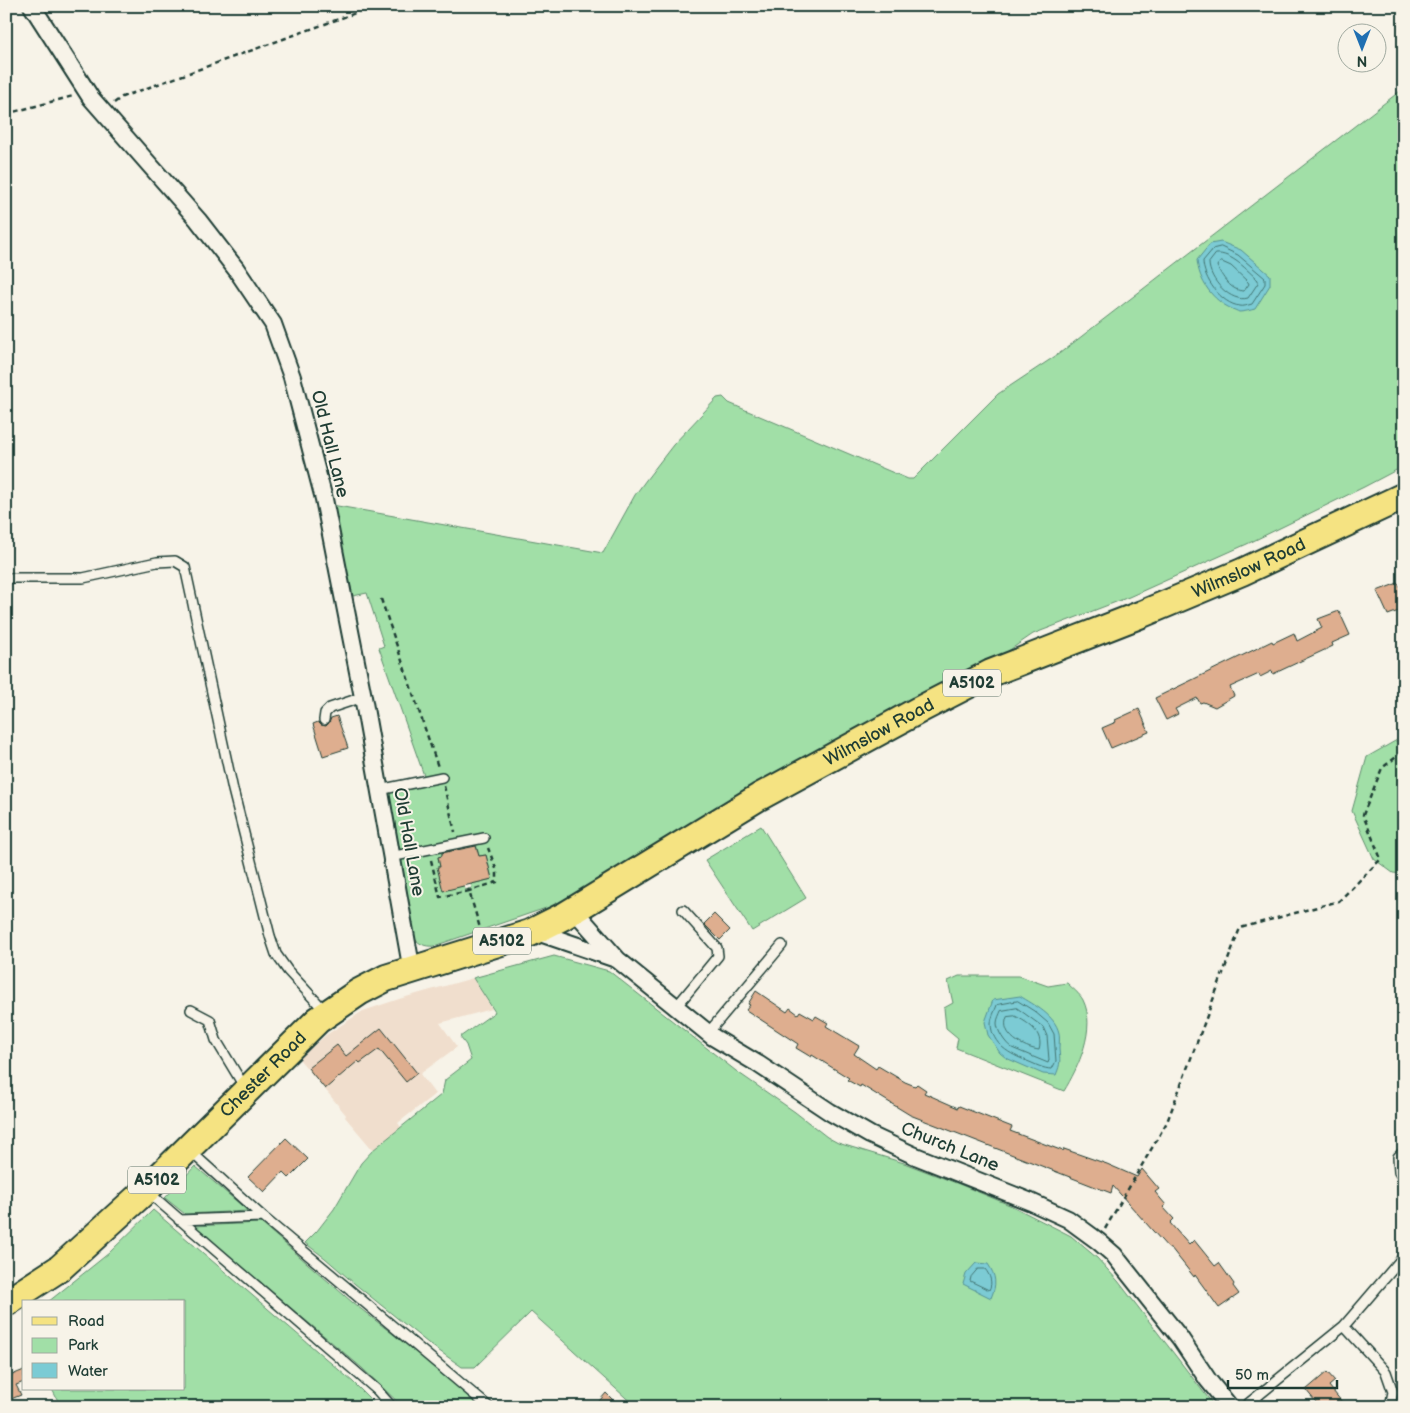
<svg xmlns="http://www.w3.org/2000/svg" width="1410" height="1413" viewBox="0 0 1410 1413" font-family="'Balsamiq Sans',sans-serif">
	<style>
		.built { fill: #f0decd }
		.green { fill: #a1dfa7; stroke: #608e6e; fill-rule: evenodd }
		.water { fill: #7bcbd4; stroke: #569294 }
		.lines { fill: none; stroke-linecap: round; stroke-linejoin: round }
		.shore { stroke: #447674; stroke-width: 1 }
		.building { fill: #deae8f; stroke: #1f3d34 }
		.lane-casing { stroke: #1f3d34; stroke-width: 12 }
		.street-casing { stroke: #1f3d34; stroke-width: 20 }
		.primary-casing { stroke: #1f3d34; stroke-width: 30 }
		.path { stroke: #1f3d34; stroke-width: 2.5; stroke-dasharray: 5 4; stroke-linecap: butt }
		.lane { stroke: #f7f3e8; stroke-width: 9 }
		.street { stroke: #f7f3e8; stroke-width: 16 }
		.primary { stroke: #f5e382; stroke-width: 26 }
		.labels { text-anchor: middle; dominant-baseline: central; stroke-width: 4; stroke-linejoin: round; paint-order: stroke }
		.shield { fill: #f7f3e8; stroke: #60746a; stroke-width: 1 }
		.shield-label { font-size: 16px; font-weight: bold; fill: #1f3d34 }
		.street-label { font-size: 18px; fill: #1f3d34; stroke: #f7f3e8 }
	</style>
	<rect width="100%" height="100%" fill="#f7f3e8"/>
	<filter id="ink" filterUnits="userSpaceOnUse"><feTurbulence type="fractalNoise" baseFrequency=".02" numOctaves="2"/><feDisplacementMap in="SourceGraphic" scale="10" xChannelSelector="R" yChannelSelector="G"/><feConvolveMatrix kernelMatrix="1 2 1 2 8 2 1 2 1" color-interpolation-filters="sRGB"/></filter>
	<g filter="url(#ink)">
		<!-- built -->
		<path class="built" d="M473 978 492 1009 440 1023 457 1047 420 1074 435 1094 398 1123 401 1127 373 1150 345 1117 346 1115 328 1093 299 1059 326 1035 363 1011 399 999Z"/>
		<!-- green -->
		<path class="green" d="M1404 88V466L1364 487 1247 544 1129 597 1033 634 998 658 764 785 573 895 549 907 434 946C425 947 419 944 413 937L386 793 427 784 379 648 384 646 367 593 353 596 332 505 603 553 635 495 646 480 673 445 717 398 723 397 729 403 908 479H913L998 394 1060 353ZM476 844 479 856 486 855 492 879 471 884 472 888 465 890 464 886 438 867H440L438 857 442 856V853Z
			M1404 736V874L1393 873 1374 859 1352 811 1367 757Z
			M761 826 806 898 752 931 705 860Z
			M554 956 609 971 736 1071 795 1112 827 1137 838 1143 904 1163 959 1184 1012 1206 1071 1236 1097 1258 1118 1281 1215 1407H636L531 1312 475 1367H462L428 1343 355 1284 325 1258 305 1243 317 1231 334 1209 361 1163 373 1150 442 1094 445 1080 471 1060 466 1045 460 1037 495 1012 473 978Z
			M959 976H1019L1048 986 1067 983C1072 988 1080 994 1083 1000 1097 1028 1078 1068 1064 1091L956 1048 958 1038 946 1028 944 1008 953 1003 948 981Z
			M195 1166 248 1211 185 1214 165 1198Z
			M153 1210 353 1382 378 1407H61L52 1389H184V1302H48L109 1253Z
			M261 1223 352 1302 449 1378 479 1407H403L362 1368 194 1226Z"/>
		<!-- water -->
		<path class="water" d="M1221 242 1241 250 1270 275V285L1255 309C1251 310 1244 312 1239 312 1237 311 1235 310 1232 309 1212 300 1199 281 1197 260L1210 244Z
			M1020 996C1034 1005 1055 1015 1059 1033 1060 1038 1059 1044 1059 1049 1060 1061 1061 1063 1056 1075L1043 1074 1006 1058 1000 1053 988 1035 985 1022 993 1000Z
			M976 1263 988 1264C996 1276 997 1284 991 1298L963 1284 966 1274Z"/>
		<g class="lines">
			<!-- shore -->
			<path class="shore" d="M1221 247 1238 255 1265 278V284L1252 304C1248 305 1243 307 1240 306 1221 304 1203 278 1203 261L1213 249Z
				M1216 254C1231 252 1248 271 1258 280V283L1248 298C1231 303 1209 280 1209 263Z
				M1222 262 1231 266 1248 282 1249 284 1244 291C1231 291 1222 277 1217 266L1219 263Z
				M1018 1001 1034 1011 1048 1023 1054 1034 1056 1061 1052 1069C1043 1069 1035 1064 1027 1061 1010 1054 992 1045 991 1024 991 1018 995 1011 997 1005Z
				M1017 1008 1043 1027 1047 1036 1049 1060 1048 1063 1012 1048C1005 1043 997 1031 997 1023 997 1019 1000 1014 1001 1011Z
				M1015 1016C1029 1023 1044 1033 1039 1050 1024 1048 999 1035 1007 1017Z
				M978 1269H985C990 1275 993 1283 989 1290L970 1281 971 1277Z"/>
		</g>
		<!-- building -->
		<path class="building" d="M1398 583 1404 595V609L1388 615 1377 591Z
			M1339 611 1350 635 1332 643 1333 646 1273 674 1272 671 1260 677 1259 674 1230 687 1234 696 1215 707 1203 702 1200 703 1197 698 1175 709 1178 714 1166 720 1155 698 1272 641 1273 643 1294 633 1297 641 1322 628 1318 619Z
			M1139 709 1149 732 1111 748 1102 728 1116 722 1115 720Z
			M337 716 348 748 323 756 313 724 318 722 321 725 326 726 329 723 331 718Z
			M476 846 479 856 486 855 492 879 443 891 437 867H440L438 857 442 856V853Z
			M714 914 730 930 720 940 704 924Z
			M756 991 787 1012 790 1008 798 1014 800 1011 814 1019 816 1016 828 1023 826 1026 859 1046 854 1054 876 1069 878 1066 905 1082 915 1086 917 1084 926 1090 924 1093 958 1108 959 1106 1012 1127 1010 1131 1063 1151 1064 1149 1107 1164 1137 1177 1142 1169 1159 1189 1155 1192 1166 1205 1163 1207 1174 1219 1170 1223 1189 1245 1194 1240 1215 1266 1219 1263 1234 1284 1233 1286 1239 1294 1219 1308 1195 1275 1194 1277 1171 1248 1169 1249 1113 1186 1111 1193 910 1115 861 1085 860 1087 847 1080 849 1078 812 1055 811 1057 796 1048 798 1044 746 1010 750 1005 748 1004Z
			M381 1028 417 1073 406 1082 379 1049 360 1063 358 1061 325 1089 308 1068 337 1045 346 1056Z
			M286 1138 308 1159 289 1178 283 1172 264 1192 248 1177Z
			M6 1363 12 1375 24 1370V1382L16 1385 21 1395 6 1401Z
			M1327 1372 1335 1381 1329 1386 1346 1407H1320L1306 1390Z
			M606 1393 620 1407H594Z"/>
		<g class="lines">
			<defs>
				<path id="lane" d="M6 578H83L157 562 175 561 185 567 233 790 270 936 276 954 288 971 325 1011
					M324 720 325 713 330 708 363 697
					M379 790 442 777
					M390 857 484 838
					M676 1007 718 956 717 948 683 910
					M191 1010 210 1020 216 1040 245 1088
					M708 1033 782 945
					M189 1150 263 1217
					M1404 1151 1398 1157 1399 1172 1404 1180
					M148 1192 377 1390 392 1407
					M179 1220 263 1217 489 1407
					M1344 1326 1404 1256
					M1244 1407 1344 1326 1386 1372 1393 1392 1390 1407"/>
				<path id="street" d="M32 6 91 98 198 220 236 269 273 324 292 377 324 499 363 697 410 960 415 968
					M574 910 618 960 713 1037 758 1064 830 1112 870 1135 913 1155 1031 1202 1068 1219 1098 1241 1114 1255 1180 1338 1208 1380 1230 1407
					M534 931 616 959"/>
				<g id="primary">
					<path id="s1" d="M6 1303 60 1268 146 1190 318 1020 359 992 386 978 530 933 564 916 759 797 919 710 991 673 1142 614 1242 572 1404 496"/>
				</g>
			</defs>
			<!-- lane casing -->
			<use href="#lane" class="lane-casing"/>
			<!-- street casing -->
			<use href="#street" class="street-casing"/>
			<!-- primary casing -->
			<use href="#primary" class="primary-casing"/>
			<!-- path -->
			<path class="path" d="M114 103 122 97 375 6
				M6 114 73 96
				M381 599 438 767
				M444 786 455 832
				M431 860 440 897 469 891 480 928
				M468 889 469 891 497 882V871L488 848
				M1105 1229 1167 1122 1240 928 1339 901 1381 859 1363 815 1382 768 1404 751"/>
			<!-- lane -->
			<use href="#lane" class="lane"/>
			<!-- street -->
			<use href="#street" class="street"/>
			<!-- primary -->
			<use href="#primary" class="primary"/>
		</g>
	</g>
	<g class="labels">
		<!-- shield labels -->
		<g class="shield">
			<rect x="943" y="669.5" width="58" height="27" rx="4"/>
			<rect x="473" y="927.5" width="58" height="27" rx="4"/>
			<rect x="128" y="1166.5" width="58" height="27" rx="4"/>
		</g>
		<g class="shield-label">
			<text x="972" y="683">A5102</text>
			<text x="502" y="941">A5102</text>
			<text x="157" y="1180">A5102</text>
		</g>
		<!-- street labels -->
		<g class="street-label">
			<text transform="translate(330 444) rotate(76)">Old Hall Lane</text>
			<text stroke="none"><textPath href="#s1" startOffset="1461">Wilmslow Road</textPath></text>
			<text stroke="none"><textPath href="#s1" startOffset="1056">Wilmslow Road</textPath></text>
			<text transform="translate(409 842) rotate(80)">Old Hall Lane</text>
			<text stroke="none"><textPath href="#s1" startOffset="345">Chester Road</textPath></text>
			<text transform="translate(950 1147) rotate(22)">Church Lane</text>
		</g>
	</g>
	<!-- margin -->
	<rect width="1410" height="1413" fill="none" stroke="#f7f3e8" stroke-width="25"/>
	<rect x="12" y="12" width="1385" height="1388" fill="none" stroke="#1f3d34" stroke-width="2" filter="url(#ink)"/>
	<!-- legend -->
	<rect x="22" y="1300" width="162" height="90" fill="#f7f3e8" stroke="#a1aaa0"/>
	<rect x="32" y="1317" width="25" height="8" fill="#f5e382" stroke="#a1aaa0"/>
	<text x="68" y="1326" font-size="15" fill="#1f3d34">Road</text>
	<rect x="32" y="1338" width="25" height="15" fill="#a1dfa7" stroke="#a1aaa0"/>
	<text x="68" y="1350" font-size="15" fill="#1f3d34">Park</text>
	<rect x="32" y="1363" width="25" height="15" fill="#7bcbd4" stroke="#a1aaa0"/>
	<text x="68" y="1376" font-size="15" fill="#1f3d34">Water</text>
	<!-- north arrow -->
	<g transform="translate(1362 48) rotate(180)"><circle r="24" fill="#f7f3e8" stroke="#a1aaa0"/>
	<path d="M0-4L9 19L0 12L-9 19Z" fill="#1f6fb2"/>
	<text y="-8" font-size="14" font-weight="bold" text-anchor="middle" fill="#1f3d34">N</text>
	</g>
	<!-- scale -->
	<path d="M1228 1380v8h109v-8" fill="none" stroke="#1f3d34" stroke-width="2.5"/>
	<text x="1235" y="1380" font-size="15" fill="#1f3d34" stroke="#f7f3e8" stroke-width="4" paint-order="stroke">50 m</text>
</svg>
